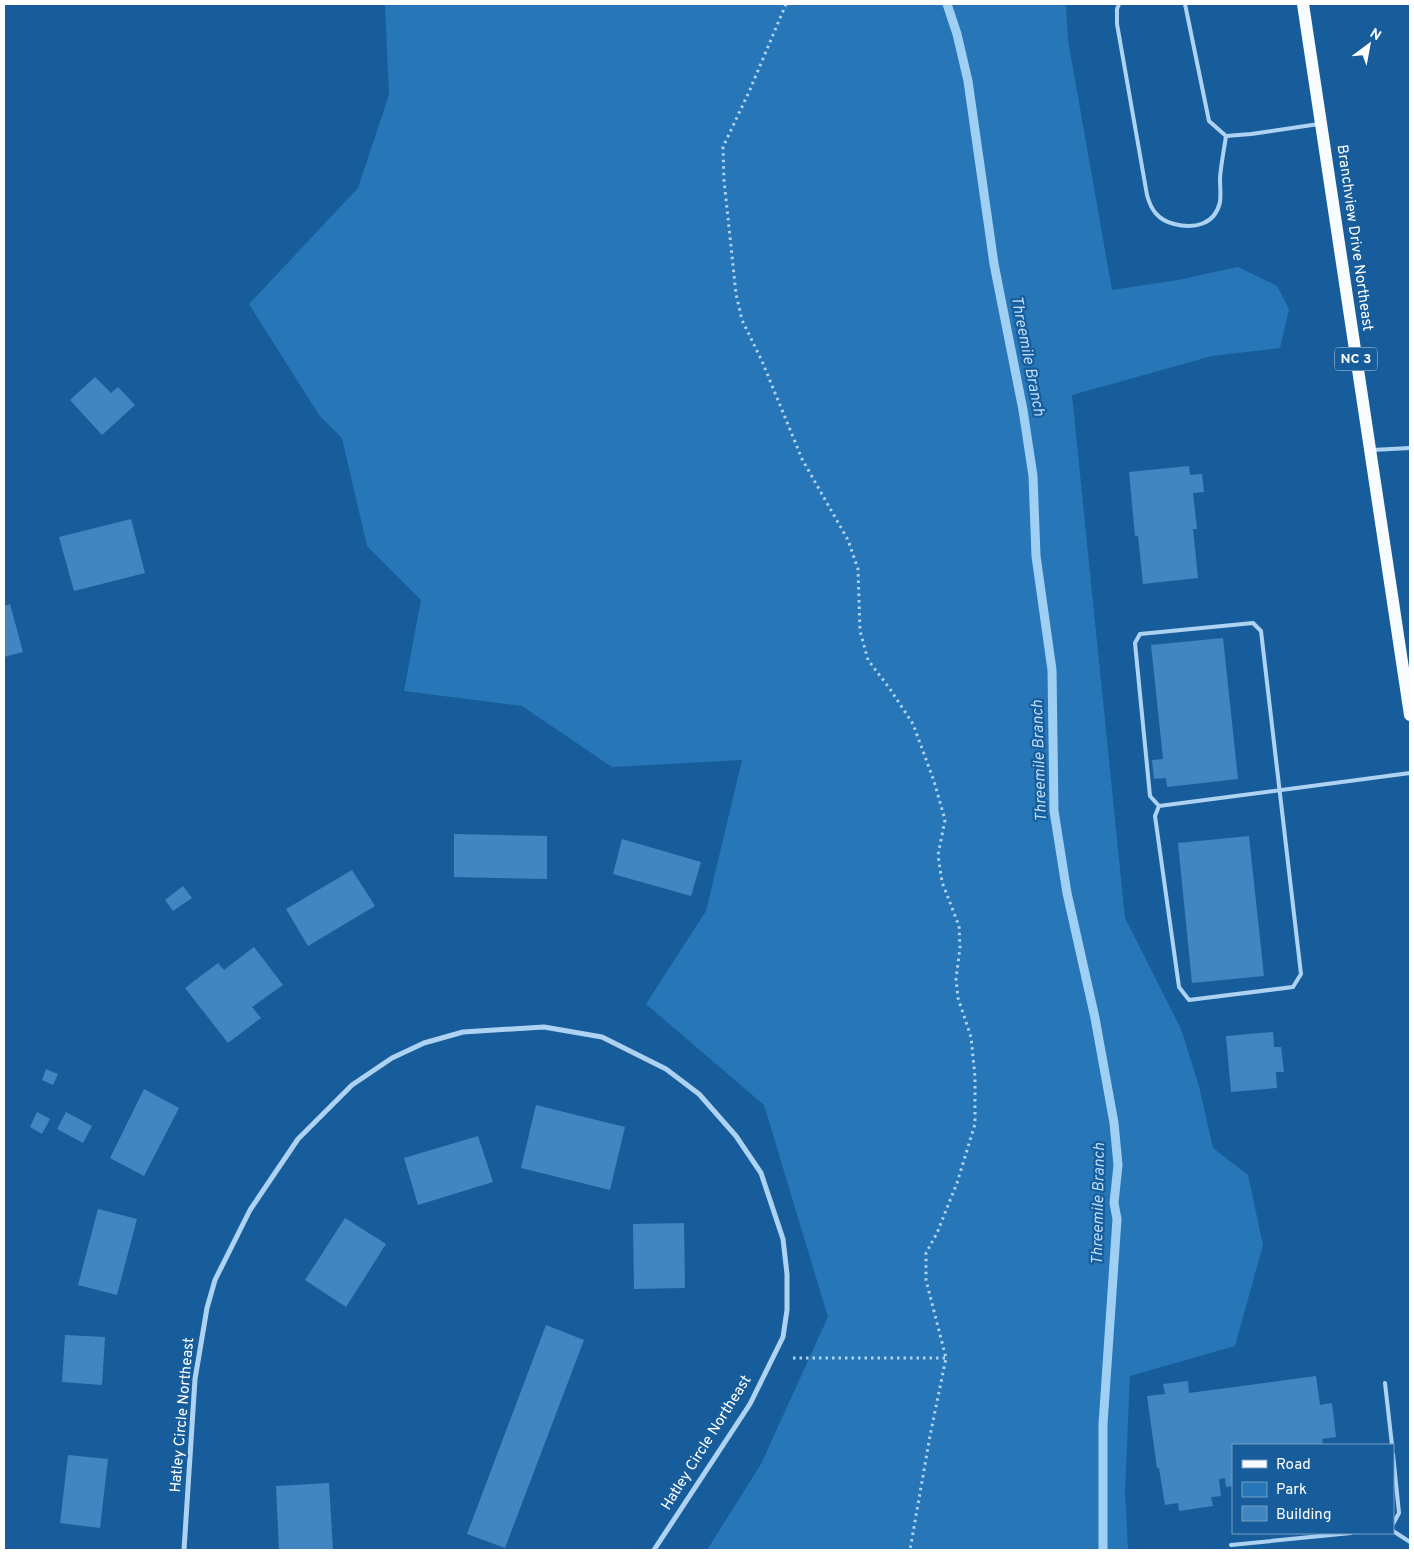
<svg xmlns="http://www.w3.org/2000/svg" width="1414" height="1554" viewBox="0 0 1414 1554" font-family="Overpass,sans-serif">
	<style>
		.green { fill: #2776b7 }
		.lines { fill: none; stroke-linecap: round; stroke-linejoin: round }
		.stream { stroke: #a0cff4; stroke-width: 9 }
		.building { fill: #4186c1 }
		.path { stroke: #aed3f2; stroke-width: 3; stroke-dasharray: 2.5 4; stroke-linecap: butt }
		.lane { stroke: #aed3f2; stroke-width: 4 }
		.street { stroke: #aed3f2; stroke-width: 5 }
		.primary { stroke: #f8fcff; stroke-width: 12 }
		.labels { text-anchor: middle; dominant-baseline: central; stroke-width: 4.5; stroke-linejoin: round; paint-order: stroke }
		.shield { fill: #185d9b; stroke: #bacee1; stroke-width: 1 }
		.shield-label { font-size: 14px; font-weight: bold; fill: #fff }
		.street-label { font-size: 15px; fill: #fff; stroke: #185d9b }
		.water-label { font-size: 16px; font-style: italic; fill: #badcf8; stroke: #185d9b }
	</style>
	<rect width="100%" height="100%" fill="#185d9b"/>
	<!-- green -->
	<path class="green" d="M385 4H1066L1068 40 1112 290 1178 280 1238 267 1277 286 1289 309 1280 348 1212 356 1072 395 1125 918 1181 1029 1199 1086 1213 1148 1248 1175 1263 1245 1235 1346 1130 1376 1125 1491 1128 1550H707L761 1464 828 1317 764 1105 646 1004 706 911 742 760 612 767 522 706 404 691 421 600 367 546 342 438 319 415 249 304 358 188 389 95Z"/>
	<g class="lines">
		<!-- stream -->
		<path class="stream" d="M947 4 957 34 968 81 994 264 1023 410 1033 476 1036 556 1052 670 1054 811 1067 893 1095 1018 1114 1123 1118 1165 1114 1203 1117 1219 1103 1424V1550"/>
	</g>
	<!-- building -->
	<path class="building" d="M95 377 111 393 118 387 135 405 102 435 70 400Z
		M1189 466 1190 475 1202 474 1204 492 1193 493 1197 529H1193L1198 578 1143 584 1138 536H1135L1129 472Z
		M131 519 145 573 74 591 59 537Z
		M10 604 23 652 4 657V606Z
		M1223 638 1238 779 1167 787 1166 778 1154 779 1152 760 1163 759 1151 645Z
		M454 834 547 836V879L454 877Z
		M1249 836 1264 976 1192 983 1178 843Z
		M622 839 701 862 691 896 613 874Z
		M352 870 375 906 308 946 286 909Z
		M183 886 192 898 173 911 165 900Z
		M254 947 283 985 252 1007 261 1018 228 1043 185 988 218 963 224 970Z
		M1273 1032 1274 1047H1281L1284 1072H1276L1277 1088 1231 1092 1226 1036Z
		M46 1069 58 1074 53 1085 42 1080Z
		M144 1089 179 1108 144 1176 110 1158Z
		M536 1105 625 1127 610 1190 521 1168Z
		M37 1112 50 1119 42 1134 30 1127Z
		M66 1112 92 1126 83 1143 57 1129Z
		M478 1136 493 1182 418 1205 404 1158Z
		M98 1209 137 1219 117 1295 78 1285Z
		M345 1218 386 1244 346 1307 305 1280Z
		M684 1223 685 1288 634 1289 633 1224Z
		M546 1325 584 1340 505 1548 467 1534Z
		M65 1335 105 1337 102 1385 62 1382Z
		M1316 1376 1320 1405 1332 1403 1336 1437 1322 1439 1323 1445H1233V1486L1226 1487 1225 1478 1219 1479 1221 1496 1211 1497 1213 1506 1179 1511 1178 1503 1165 1505 1159 1468H1157L1147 1396 1165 1394 1163 1384 1188 1381 1189 1393Z
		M68 1455 108 1459 100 1528 60 1523Z
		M329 1483 333 1550H279L276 1486Z"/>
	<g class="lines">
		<!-- path -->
		<path class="path" d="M786 4 749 92 723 147 724 180 736 294 742 320 762 361 802 459 848 540 858 569 860 631 868 660 890 689 913 724 934 781 945 820 938 855 942 882 959 926 960 948 956 979 958 998 971 1037 975 1077V1124L957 1183 937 1233 926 1253V1280L946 1358 930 1436 910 1550
			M793 1358H946"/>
		<!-- lane -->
		<path class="lane" d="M1119 4 1117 9V24L1147 195C1151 210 1158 220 1174 224 1194 229 1215 225 1220 202 1221 194 1220 186 1220 178 1221 164 1224 150 1226 136
			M1185 4 1209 121 1226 136 1251 134 1319 124
			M1372 450 1410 448
			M1253 623 1261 631 1301 974 1293 987 1189 1000 1179 987 1155 816 1159 806 1150 796 1135 643 1140 634Z
			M1159 806 1410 773
			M1385 1383 1392 1445
			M1393 1454 1399 1513 1393 1524
			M1393 1531 1410 1542
			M1231 1545 1351 1533"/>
		<!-- street -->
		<path class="street" d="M184 1550 195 1379 207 1308 215 1280 250 1210 298 1139 352 1085 392 1058 424 1043 463 1032 544 1027 602 1037 666 1069 699 1094 736 1136 761 1173 783 1239 787 1274V1310L783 1337 750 1404 654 1550"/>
		<!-- primary -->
		<path class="primary" d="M1303 4 1410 715"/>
	</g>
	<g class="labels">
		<!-- shield labels -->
		<rect class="shield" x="1335" y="347.5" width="42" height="23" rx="4"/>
		<g class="shield-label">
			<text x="1356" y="359">NC 3</text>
		</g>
		<!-- street labels -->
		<g class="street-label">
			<text transform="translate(1354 238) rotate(82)">Branchview Drive Northeast</text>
			<text transform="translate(183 1415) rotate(-85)">Hatley Circle Northeast</text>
			<text transform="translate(707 1443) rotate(-58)">Hatley Circle Northeast</text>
		</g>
		<!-- water labels -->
		<g class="water-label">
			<text transform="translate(1027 356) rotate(79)">Threemile Branch</text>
			<text transform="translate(1040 761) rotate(-92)">Threemile Branch</text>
			<text transform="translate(1099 1204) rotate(-89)">Threemile Branch</text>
		</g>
	</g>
	<!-- border -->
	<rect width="1414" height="1554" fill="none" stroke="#ffffff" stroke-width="10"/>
	<!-- legend -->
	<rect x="1232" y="1444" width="162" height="90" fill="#185d9b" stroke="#749ec3"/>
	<rect x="1242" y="1460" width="25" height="8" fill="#f8fcff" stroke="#749ec3"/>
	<text x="1276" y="1469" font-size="15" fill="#ffffff">Road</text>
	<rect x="1242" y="1482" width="25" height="15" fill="#2776b7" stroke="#749ec3"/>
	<text x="1276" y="1494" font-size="15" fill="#ffffff">Park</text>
	<rect x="1242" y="1506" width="25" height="15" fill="#4186c1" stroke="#749ec3"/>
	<text x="1276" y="1519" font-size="15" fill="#ffffff">Building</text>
	<!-- north arrow -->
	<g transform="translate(1369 45) rotate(32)" stroke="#185d9b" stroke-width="4" paint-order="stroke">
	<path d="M0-4L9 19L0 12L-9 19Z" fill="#ffffff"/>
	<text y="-8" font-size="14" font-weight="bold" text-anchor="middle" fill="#ffffff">N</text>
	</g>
</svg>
